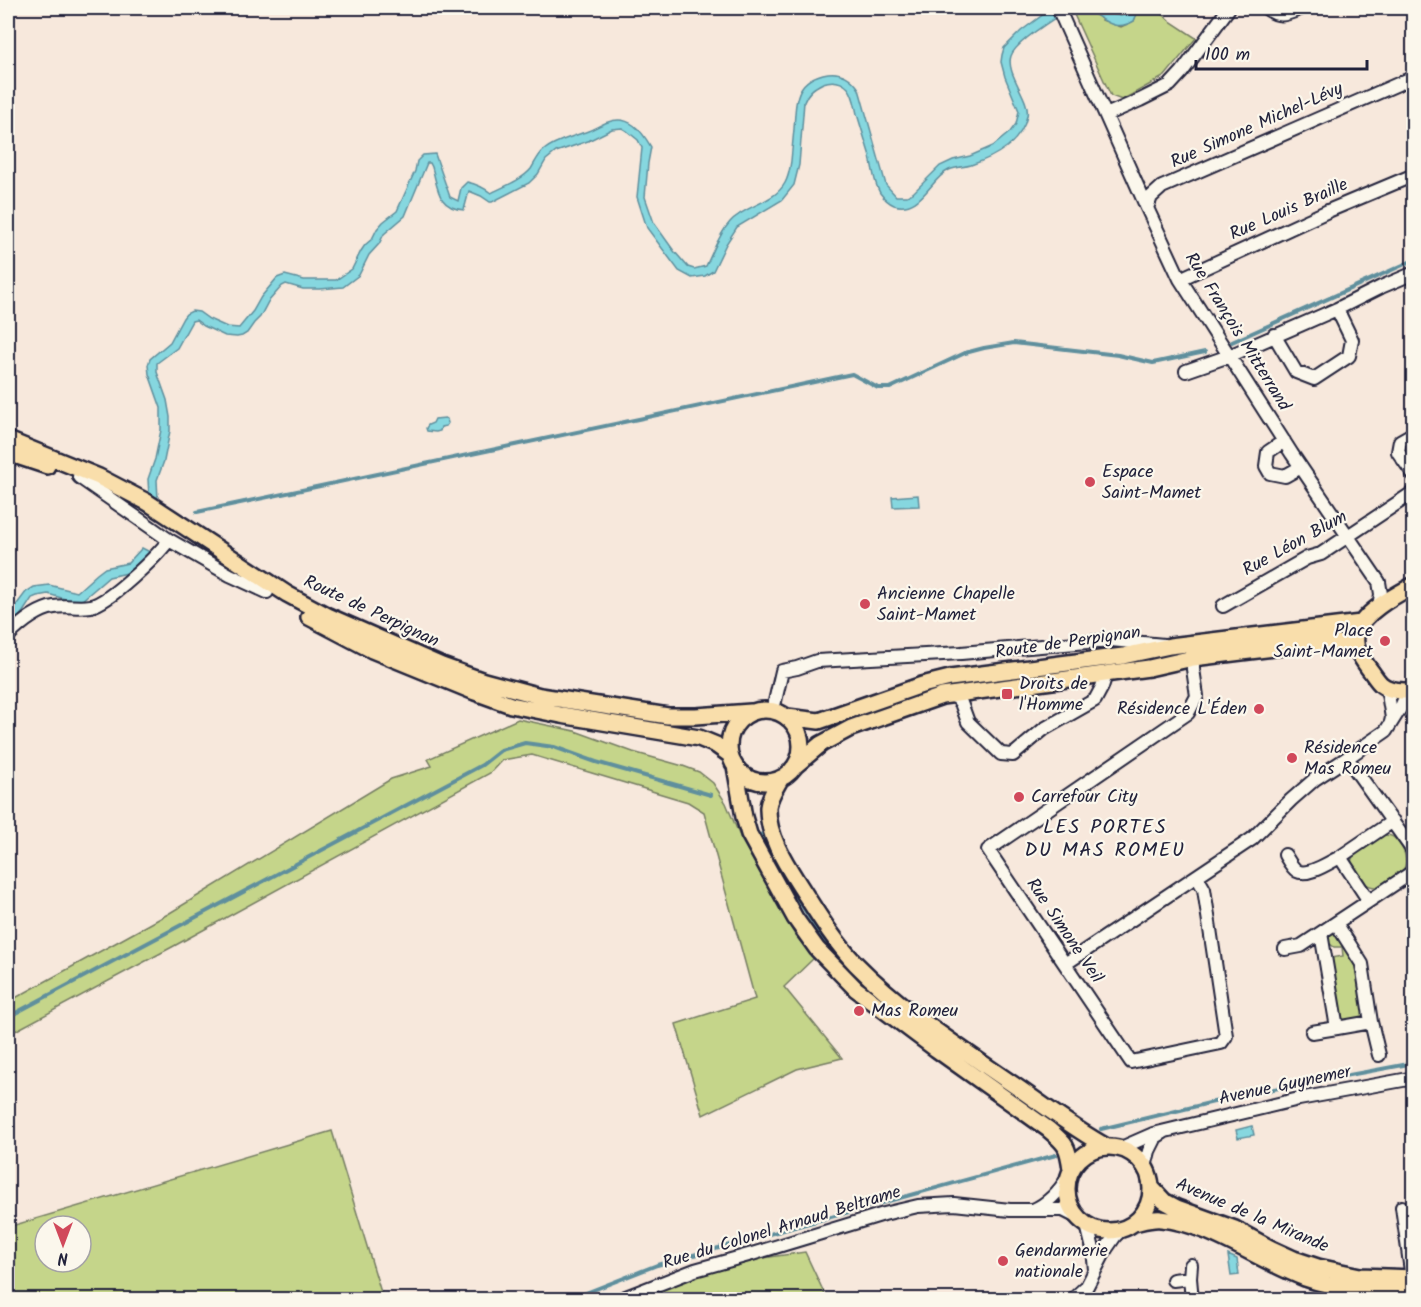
<svg xmlns="http://www.w3.org/2000/svg" width="1421" height="1307" viewBox="0 0 1421 1307" font-family="Kalam,sans-serif">
	<style>
		.green { fill: #c5d58a; stroke: #747c62; stroke-width: 1.5; fill-rule: evenodd }
		.water { fill: #86d7df; stroke: #5e8f9d; stroke-width: 1.5 }
		.lines { fill: none; stroke-linecap: round; stroke-linejoin: round }
		.stream { stroke: #5e8f9d; stroke-width: 4 }
		.minor-casing { stroke: #22223b; stroke-width: 16 }
		.major-casing { stroke: #22223b; stroke-width: 20 }
		.minor { stroke: #fbf7ec; stroke-width: 12 }
		.major { stroke: #f9deab; stroke-width: 15 }
		.poi-dot { fill: #d1495b; stroke: #fbf7ec; stroke-width: 2 }
		.labels { text-anchor: middle; dominant-baseline: central; stroke-width: 4.5; stroke-linejoin: round; paint-order: stroke }
		.street-label { font-size: 18px; fill: #22223b; stroke: #fbf7ec }
		.poi-label { font-size: 18px; fill: #22223b; stroke: #fbf7ec; text-anchor: start }
		.neighbourhood-label { font-size: 20px; letter-spacing: 1.5px; fill: #22223b; stroke: #fbf7ec }
	</style>
	<rect width="100%" height="100%" fill="#f7e8dc"/>
	<filter id="ink" filterUnits="userSpaceOnUse"><feTurbulence type="fractalNoise" baseFrequency=".0167" numOctaves="2"/><feDisplacementMap in="SourceGraphic" scale="12" xChannelSelector="R" yChannelSelector="G"/><feConvolveMatrix kernelMatrix="1 2 1 2 8 2 1 2 1" color-interpolation-filters="sRGB"/></filter>
	<g filter="url(#ink)">
		<!-- green -->
		<path class="green" d="M1071 8H1083L1095 13 1102 20 1121 27 1134 21 1139 8H1156L1170 21 1196 38 1165 76 1122 100 1111 96Z
			M1103 8H1129L1126 14 1121 16 1112 14Z
			M518 719 575 731 633 752 683 766 699 772 713 783 726 803 741 839 795 935 814 958 784 987 842 1058 797 1069 703 1115 676 1024 755 999 704 812 688 802 532 755 502 760 490 773 174 946 15 1031 8 1033V1002L168 914 391 779 432 766 428 759Z
			M1379 835C1384 835 1389 834 1393 837 1402 844 1411 861 1402 871 1396 878 1385 882 1378 887 1363 888 1359 876 1351 865 1351 849 1368 843 1379 835Z
			M1334 932 1337 935 1353 958 1365 1014C1359 1021 1348 1024 1341 1018L1331 958 1343 956 1342 947H1334L1329 943V934Z
			M332 1131 383 1299H8V1227ZM45 1226H81V1262H45Z
			M805 1252 827 1299H637L697 1276 763 1258Z"/>
		<!-- water -->
		<path class="water" d="M1052 8H1071C1058 16 1015 42 1011 56 1005 74 1031 99 1027 116 1022 142 995 157 971 165 964 167 957 167 949 170 930 179 921 213 894 205 889 203 883 197 880 193 873 181 873 166 869 153 865 140 861 127 857 114 855 106 854 95 848 88 841 81 832 80 823 83 813 88 808 92 804 102L799 165 794 185 782 200 737 227 726 244 713 271 705 276 692 278 679 271 647 228 637 197 642 148 638 140 627 131 622 128 612 129 588 141 556 152 546 160 538 174 529 183 492 202H490L481 196 469 191 464 210C437 208 438 188 432 167L430 163H427L405 216 384 234 379 244 369 255 359 275 343 287 320 289H303L286 284 282 286 268 302 260 317 254 323 247 333 242 336 237 337 225 336 204 326 196 320 192 321 177 348 157 363V372L167 400 170 417V431L164 461 157 480 158 500 149 496 148 479 155 459 161 430V408L149 374 148 365 150 359 170 342 183 318 186 314 192 311 199 312 209 319 227 327 239 328 253 311 261 297 277 278 285 275 304 280H336L352 269 361 251 365 245 372 239 377 229 383 222 397 211 415 171 417 161 423 155 435 154 450 197 458 201 461 188 467 182C476 184 483 187 491 193 503 187 522 180 531 169 535 163 538 155 544 150 555 141 569 138 582 133 591 131 599 125 608 122 629 114 642 131 651 147L648 163 645 197 654 223 674 251 688 267 694 269 706 266C713 252 719 234 730 222 745 205 774 203 785 183 789 176 790 168 791 161 792 150 793 139 794 129 796 101 794 79 828 73 841 71 852 78 859 89L886 185 896 196H907L913 193 940 166 953 160 970 156 993 146 1010 132 1016 124 1019 111 1005 77 1001 62 1002 55 1004 48 1021 31Z
			M1083 8H1103L1112 14 1121 16 1126 14 1129 8H1139L1134 21C1112 34 1102 16 1083 8Z
			M445 418 447 419 448 423 446 426 441 427 440 431 436 432 427 431 426 428 428 425 433 423 435 419Z
			M918 495 919 506 893 507 892 497Z
			M142 548 150 552 142 563 132 572 109 577 81 601H72L48 594 37 596 32 598 23 612 8 628V616L26 592 34 587 49 585 77 592 97 574 105 568 128 563Z
			M1252 1126 1254 1135 1238 1138 1236 1130Z
			M1228 1255 1237 1259 1239 1275 1231 1276Z"/>
		<g class="lines">
			<!-- stream -->
			<path class="stream" d="M1232 342 1414 260
				M197 512 852 374 878 388H890L965 353 984 348 1014 343 1118 355 1153 363 1205 352
				M762 834 771 852
				M778 864 787 882 830 950 869 986
				M8 1017 482 765 501 750 525 743 554 747 596 762 711 795
				M1101 1129 1247 1094 1414 1063
				M568 1300 657 1265 1056 1155"/>
			<defs>
				<path id="minor" d="M1058 8 1147 208
					M1266 8C1280 19 1287 14 1302 8
					M1106 115 1140 100 1170 85 1182 72 1229 8
					M1180 279 1328 211 1414 175
					M1274 335 1296 372 1314 379 1349 356 1352 340 1337 309
					M1186 371 1229 356 1337 309 1381 287 1414 273
					M1414 433 1400 441 1398 452 1414 475
					M1284 441 1268 452 1266 466 1270 473 1285 476 1301 467
					M79 477 169 540 230 575 267 592
					M1223 606 1307 558 1321 554 1414 492
					M1379 607 1381 594 1379 582 1292 454 1180 279 1147 208 1151 197 1162 187 1414 77
					M8 636C20 624 36 610 54 607 66 605 79 608 91 606 110 602 157 556 169 540
					M1193 658V669L1197 696 1188 713 988 850 1131 1062 1221 1043 1226 1036 1204 889 1197 877
					M1387 688 1392 718 1391 722
					M1408 691 1401 707 1386 731 1347 758 1414 852
					M950 695 957 698 961 703 968 722 1001 754 1013 755 1044 729 1095 700 1102 687 1106 674
					M773 710 782 671 797 668 817 661 961 653 1111 640 1164 645
					M1393 821 1340 857 1369 901 1414 871
					M1285 855C1288 860 1292 868 1297 871 1308 877 1330 862 1340 857
					M1336 923 1362 964 1371 1022 1379 1055
					M1321 933 1337 1028 1371 1022
					M1285 949 1301 946 1369 901
					M1065 964 1252 839 1291 800 1315 779 1347 758
					M1312 1032 1337 1028
					M1121 1148 1153 1134 1299 1099 1414 1078
					M1145 1167 1149 1151 1156 1137 1164 1132
					M1402 1207 1412 1278
					M1033 1210C1049 1203 1059 1192 1068 1177
					M1087 1225 1093 1249 1095 1270
					M1191 1265 1190 1278 1192 1300
					M1173 1280 1190 1278
					M618 1300 695 1270 752 1254 884 1214 918 1206 954 1204 1010 1210H1063L1077 1217
					M1072 1300 1087 1286 1106 1249 1115 1236 1123 1228"/>
				<path id="major" d="M8 440 99 477 147 502 287 594 328 616 442 666 484 681 540 696 668 716H696L751 712
					M8 453 47 466
					M1414 585C1396 595 1363 612 1357 632 1352 647 1362 659 1370 670 1374 675 1377 681 1382 685 1390 691 1404 692 1414 690
					M309 617 372 650 475 692 511 705 561 715 699 738 716 745 730 755
					M729 746a36 36 0 1 1 72 0a36 36 0 1 1-72 0Z
					M787 717 819 721 922 685 950 678 1123 656 1170 646 1361 623
					M796 765 821 744 851 728 942 696 1149 668 1193 658 1331 641 1357 648
					M735 766 744 817 749 834 795 918 817 949 856 989 936 1049 1048 1129C1066 1144 1068 1146 1071 1169
					M781 778C776 787 769 797 768 807 767 834 784 861 798 883 816 911 833 940 856 964 901 1010 956 1045 1008 1081 1041 1103 1072 1128 1107 1147
					M1067 1189a42 42 0 1 1 84 0a42 42 0 1 1-84 0Z
					M1151 1187 1164 1201 1177 1208 1235 1229 1270 1248 1294 1259 1318 1267 1360 1276 1414 1278
					M1134 1223C1143 1221 1153 1218 1161 1219 1209 1223 1259 1261 1305 1278 1339 1290 1377 1291 1414 1293"/>
			</defs>
			<!-- minor casing -->
			<use href="#minor" class="minor-casing"/>
			<!-- major casing -->
			<use href="#major" class="major-casing"/>
			<!-- minor -->
			<use href="#minor" class="minor"/>
			<!-- major -->
			<use href="#major" class="major"/>
		</g>
	</g>
	<!-- markers -->
	<g class="poi-dot">
		<circle cx="1090" cy="482" r="6"/>
		<circle cx="865" cy="604" r="6"/>
		<circle cx="1385" cy="641" r="6"/>
		<rect x="1001" y="688" width="12" height="12" rx="3"/>
		<circle cx="1259" cy="709" r="6"/>
		<circle cx="1292" cy="758" r="6"/>
		<circle cx="1019" cy="797" r="6"/>
		<circle cx="859" cy="1011" r="6"/>
		<circle cx="1003" cy="1261" r="6"/>
	</g>
	<g class="labels">
		<!-- street labels -->
		<g class="street-label">
			<text transform="translate(1257 126) rotate(-24)">Rue Simone Michel-Lévy</text>
			<text transform="translate(1289 210) rotate(-24)">Rue Louis Braille</text>
			<text transform="translate(1237 332) rotate(58)">Rue François Mitterrand</text>
			<text transform="translate(1295 544) rotate(-29)">Rue Léon Blum</text>
			<text transform="translate(371 612) rotate(25)">Route de Perpignan</text>
			<text transform="translate(1068 643) rotate(-8)">Route de Perpignan</text>
			<text transform="translate(1064 931) rotate(56)">Rue Simone Veil</text>
			<text transform="translate(1285 1086) rotate(-12)">Avenue Guynemer</text>
			<text transform="translate(1252 1216) rotate(23)">Avenue de la Mirande</text>
			<text transform="translate(782 1228) rotate(-17)">Rue du Colonel Arnaud Beltrame</text>
		</g>
		<!-- poi labels -->
		<g class="poi-label">
			<text x="1102" y="472">Espace<tspan x="1102" dy="21">Saint-Mamet</tspan></text>
			<text x="877" y="594">Ancienne Chapelle<tspan x="877" dy="21">Saint-Mamet</tspan></text>
			<text x="1373" y="631" text-anchor="end">Place<tspan x="1373" dy="21">Saint-Mamet</tspan></text>
			<text x="1019" y="684">Droits de<tspan x="1019" dy="21">l'Homme</tspan></text>
			<text x="1247" y="709" text-anchor="end">Résidence L'Éden</text>
			<text x="1304" y="748">Résidence<tspan x="1304" dy="21">Mas Romeu</tspan></text>
			<text x="1031" y="797">Carrefour City</text>
			<text x="871" y="1011">Mas Romeu</text>
			<text x="1015" y="1251">Gendarmerie<tspan x="1015" dy="21">nationale</tspan></text>
		</g>
		<!-- neighbourhood labels -->
		<g class="neighbourhood-label">
			<text x="1105" y="828">LES PORTES<tspan x="1105" dy="23">DU MAS ROMEU</tspan></text>
		</g>
	</g>
	<!-- margin -->
	<rect width="1421" height="1307" fill="none" stroke="#fbf7ec" stroke-width="30"/>
	<rect x="15" y="15" width="1391" height="1277" fill="none" stroke="#22223b" stroke-width="2" filter="url(#ink)"/>
	<!-- north arrow -->
	<g transform="translate(63 1244) rotate(180)"><circle r="28" fill="#fbf7ec" stroke="#a4a2a5" stroke-width="1.5"/>
	<path d="M0-4.5L10 22L0 15L-10 22Z" fill="#d1495b"/>
	<text y="-9" font-size="16" font-weight="bold" text-anchor="middle" fill="#22223b">N</text>
	</g>
	<!-- scale -->
	<path d="M1196 60v9h171v-9" fill="none" stroke="#22223b" stroke-width="3"/>
	<text x="1205" y="60" font-size="18" fill="#22223b" stroke="#fbf7ec" stroke-width="4.5" paint-order="stroke">100 m</text>
</svg>
